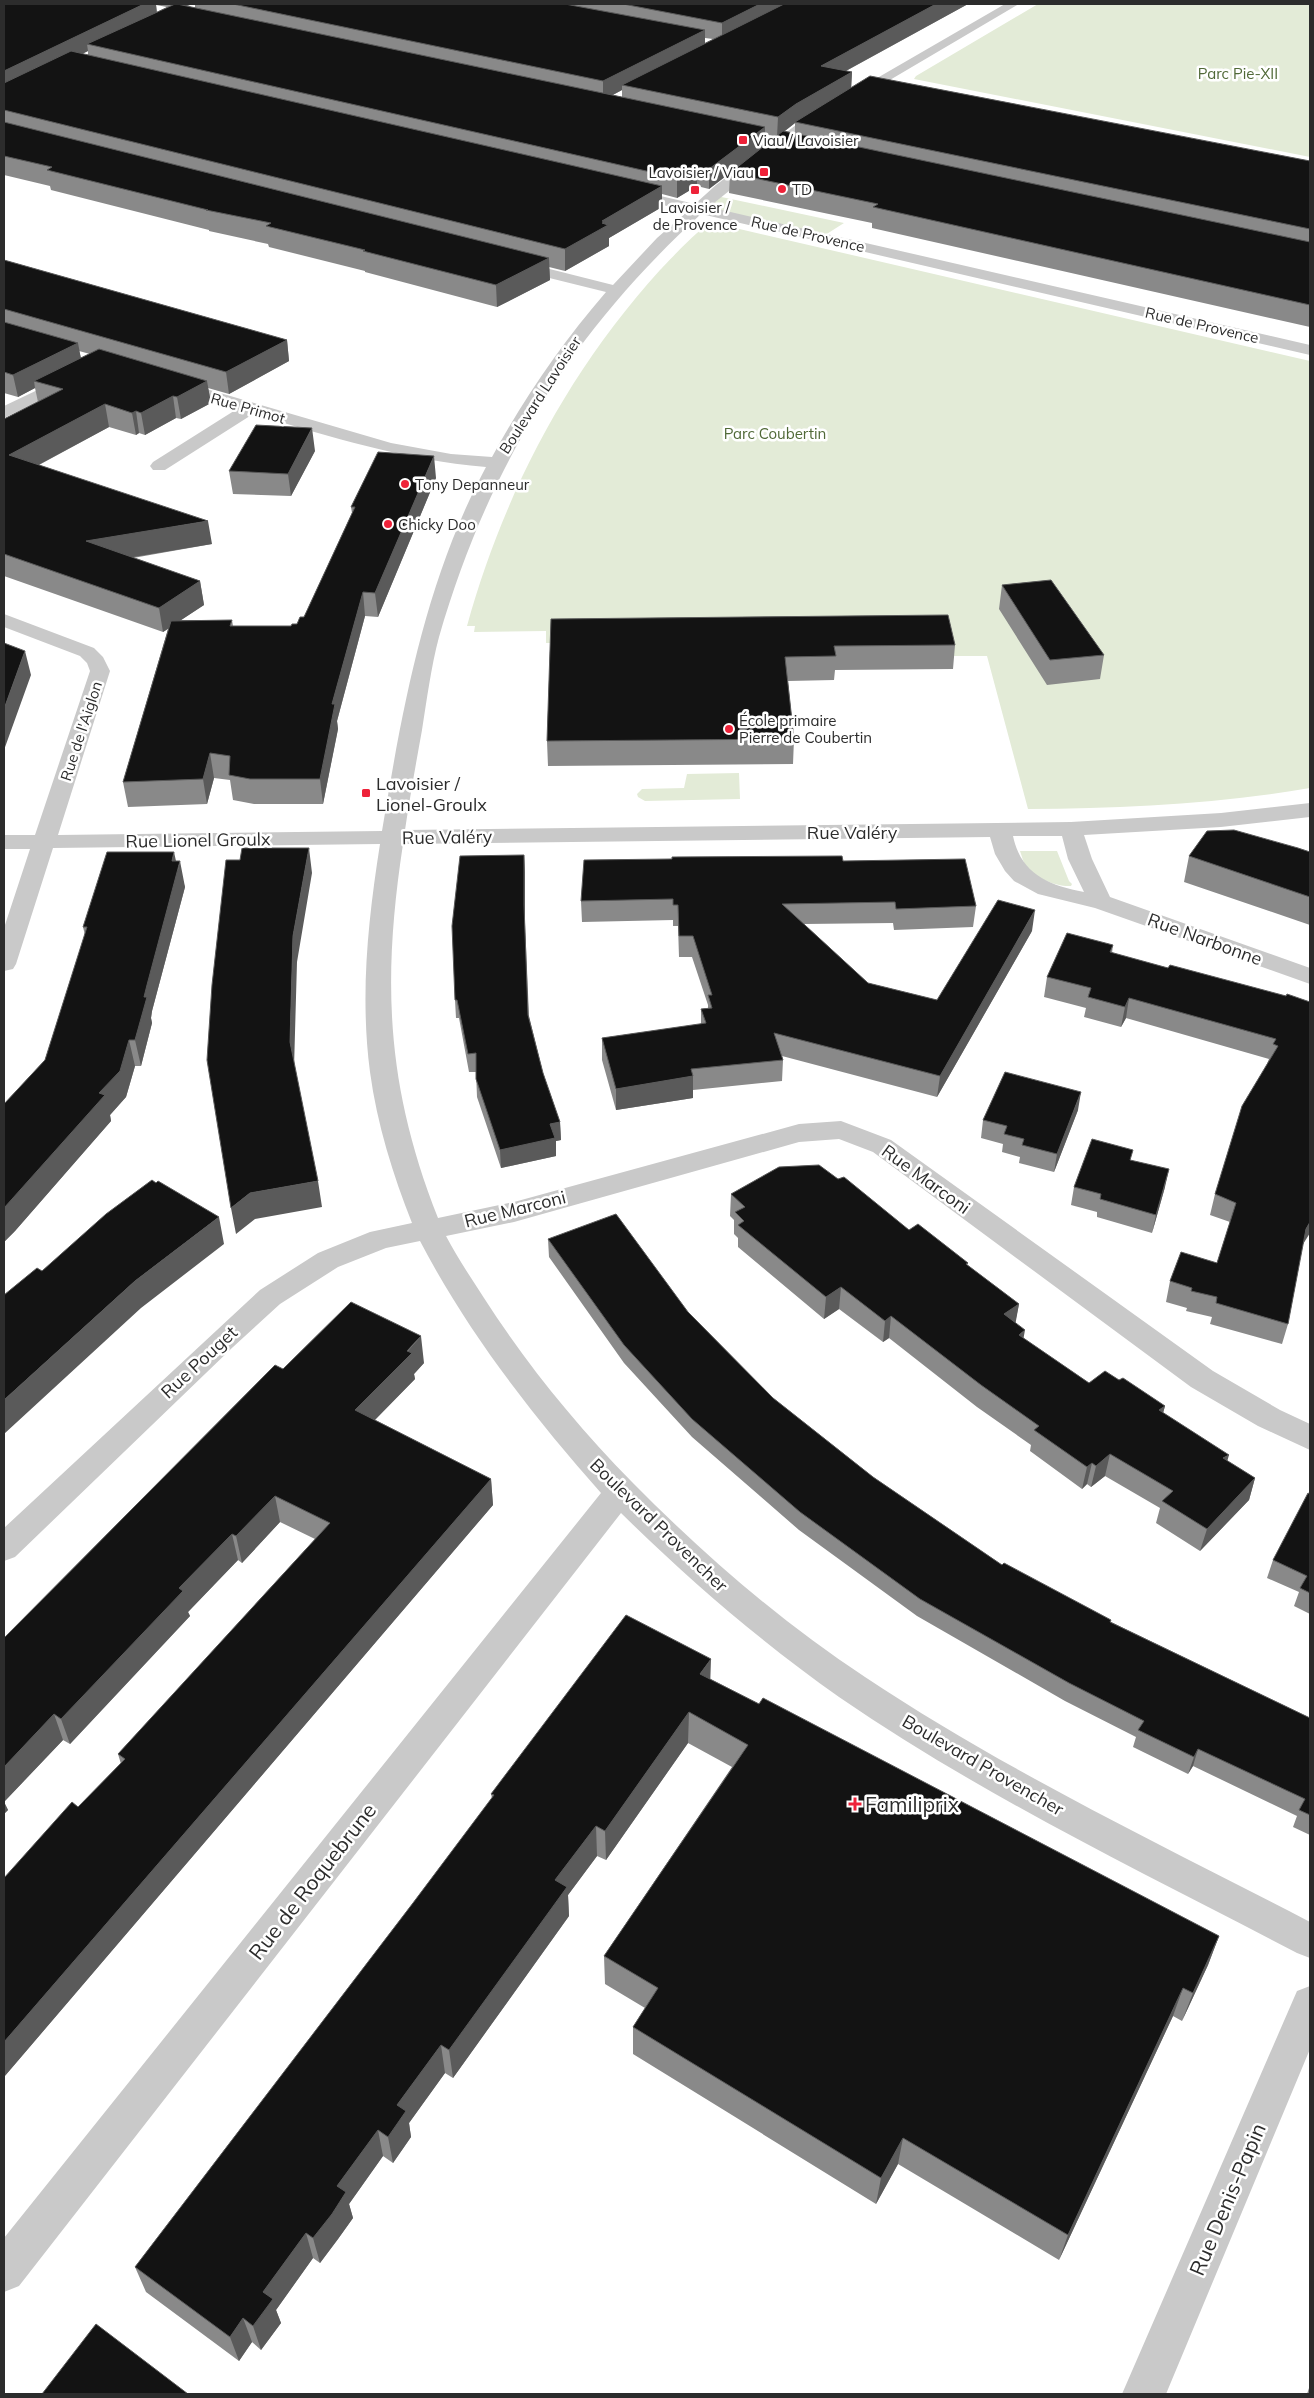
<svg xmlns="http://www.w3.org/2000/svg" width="1314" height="2398" viewBox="0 0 1314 2398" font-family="Mulish,sans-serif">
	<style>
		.green { fill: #e3ebd7 }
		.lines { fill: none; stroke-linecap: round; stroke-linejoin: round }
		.minor { fill: #c9c9c9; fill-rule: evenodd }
		.major { fill: #a4a4a4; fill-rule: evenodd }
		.wall { fill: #898989; fill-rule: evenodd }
		.shaded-wall { fill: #5a5a5a }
		.building { fill: #131313; stroke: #5a5a5a }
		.poi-dot { fill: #ee2239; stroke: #fff; stroke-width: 2 }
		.labels { text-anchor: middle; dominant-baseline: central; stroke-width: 5; stroke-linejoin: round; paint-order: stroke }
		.far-park-label { font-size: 15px; fill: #506937; stroke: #fff }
		.far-poi-label { font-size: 15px; fill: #2c2c2c; stroke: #fff; text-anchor: start }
		.far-street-label { font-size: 15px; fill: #2c2c2c; stroke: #fff }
		.poi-label { font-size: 18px; fill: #2c2c2c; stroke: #fff; text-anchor: start }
		.street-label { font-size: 18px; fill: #2c2c2c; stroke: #fff }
		.near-poi-label { font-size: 21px; fill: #2c2c2c; stroke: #fff; text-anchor: start }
		.near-street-label { font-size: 21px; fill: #2c2c2c; stroke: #fff }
	</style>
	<rect width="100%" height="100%" fill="#fff"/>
	<!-- green -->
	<path class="green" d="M1038 4H1310V157L914 79 916 76Z
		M712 195 844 223 822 237 696 208Z
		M718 224 1310 361V788C1217 804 1123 808 1028 809L987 656H950L946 639 546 643V631L474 632 475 626H467C504 493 567 373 660 270 669 261 696 231 707 226 710 225 714 225 718 224Z
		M739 773 740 799 645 801 638 797 637 794 642 789 684 788 687 774Z
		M1020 851H1057L1069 881 1072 884 1071 886C1057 887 1034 878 1026 866 1023 862 1022 856 1020 851Z"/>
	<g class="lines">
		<!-- minor -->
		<path class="minor" d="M1005 4H1019L805 130 709 207 1310 345V355L701 214C571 333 488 467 439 637 431 667 427 699 422 730 416 763 410 797 405 830L1071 822 1221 813 1310 803V817L1221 827 1084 835 1092 859 1110 897 1310 968V984L1095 908 1038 894 1014 881 1005 871 995 854 990 837 403 844C382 982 386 1086 438 1218L514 1202 799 1124 841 1121 891 1140 1213 1371 1280 1410 1310 1424V1450L1258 1426 1191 1387 873 1152 839 1139 799 1142 514 1222 446 1236C457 1257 471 1278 484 1298 527 1365 577 1426 632 1482 703 1554 780 1621 865 1677 1006 1771 1160 1844 1310 1922V1958L1297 1953C1142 1872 983 1796 839 1697 761 1642 689 1580 621 1513L19 2286 4 2292V2238L601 1493C533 1416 468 1333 420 1241L386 1248 338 1267 280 1304 233 1347 15 1557 4 1561V1528L260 1290 318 1253 370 1232 412 1223C393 1175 377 1124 370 1072 360 996 368 920 380 844L53 848 16 964 13 969 4 971V928L30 849H4V835H35L90 671 87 663 80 656 4 627V614L94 648 103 657 110 671 58 835 382 831C403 705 425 581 486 467 403 460 332 437 253 414L165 470H153L150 466 153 462 237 409 167 389 165 385 167 381H179L391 443 451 454 492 457C524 398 562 343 606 292L509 268 506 265 509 262 514 260 613 285 657 238 688 211 621 195 619 192 621 189 626 188 695 204 716 185 796 125ZM1013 836H1062L1068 859 1084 892C1048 885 1021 874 1013 836Z
			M71 374 77 375 79 379 77 383 4 418V406Z
			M1310 1986V2049L1166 2394H1122L1297 1991Z"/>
		<!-- major -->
		<path class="major" d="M727 128 808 145 815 149 808 153 722 135 720 132 722 129Z"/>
	</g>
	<!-- wall -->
	<path class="wall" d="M4 4H193L187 6 195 8V4H968L846 71 852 72 851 88 1310 161V327L872 228V223L729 193 730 173 746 161 709 189 697 186 677 198 662 194V207L609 238V246L565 271 549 267 550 280 497 307 365 272V271L269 247 268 244 209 231V230L51 190 50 186 4 175ZM156 5 167 7 157 12ZM705 38 713 39 705 43ZM88 51V55L82 54ZM622 90V97L613 95ZM795 123V133L785 131ZM765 134 776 137 765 146Z
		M4 260 287 340 289 361 229 394 208 388 211 403 181 419 176 418 145 435 139 433 136 435 109 427 39 465 212 544 133 558 200 581 204 605 181 620H232L233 626H291L297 624 304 617 352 513 351 507 436 478 378 617 365 616 337 721 338 729 323 804H254L233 800 230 780 214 778 207 804 128 807 123 782 168 629 163 632 4 576V419L38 402 35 388 18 397 4 393ZM79 351 90 354 81 358Z
		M315 451 291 496 233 494 229 471Z
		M1002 585 1104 655 1100 679 1047 685 999 609Z
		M551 619 955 645 953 669 835 670 834 680 788 681 794 739 793 764 548 766 547 741Z
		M1310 852V925L1184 882 1189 856Z
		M524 855 525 873V923L529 1016 543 1073 560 1122 561 1140 556 1141V1156L501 1168 477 1097 476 1072H469L459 1018H456L455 1000Z
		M176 861 185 887 152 1011 151 1018 152 1023 141 1066H135L126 1097 110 1115 111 1121 15 1231 4 1242V1104L45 1060 85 935 83 927Z
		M843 861 976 906 973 927 894 930 893 923 804 924 868 983 937 1000 1032 931 937 1097 782 1056 783 1060 782 1081 693 1090V1098L616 1110 602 1060V1038L701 1024V1009L708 1008V1005L692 957H679L678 926H673V920L582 922 581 901Z
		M1113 945 1112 953 1168 968 1286 996 1303 1244 1288 1324 1282 1344 1210 1324 1212 1317 1186 1311 1187 1308 1166 1302 1170 1281 1217 1263 1230 1222 1210 1215 1215 1194 1269 1059 1126 1018 1121 1027 1084 1017 1086 1008 1044 997 1047 977Z
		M1078 1110 1054 1172 1019 1163 1020 1157 1002 1152 1003 1144 981 1138 983 1120Z
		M1130 1160 1165 1187 1152 1233 1097 1217V1212L1071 1205 1074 1187Z
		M838 1179 909 1230 968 1263 967 1265 1019 1304 1015 1323 1023 1338 1089 1383 1119 1380 1165 1406 1163 1413 1227 1461 1255 1478 1249 1500 1200 1551 1156 1523 1160 1508 1105 1476 1091 1487 1087 1484 1082 1489 1030 1451 1031 1445 977 1407 889 1338 883 1342 839 1309 824 1319 738 1247V1238L734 1234V1220L730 1216 731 1194Z
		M548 1239 688 1312 773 1398 873 1477 1002 1565 1111 1622 1310 1718V1835L1293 1827 1297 1816 1193 1766 1188 1774 1133 1747 1136 1737 1065 1701 917 1616 799 1530 692 1437 624 1363 549 1257Z
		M424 1363 414 1374 415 1379 375 1420 491 1479 493 1505 4 2077V1878L78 1807 121 1764 118 1754 315 1539 280 1522 242 1563 238 1560 188 1612 190 1616 70 1744 63 1740 4 1802 8 1810 4 1814V1638L283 1369Z
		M1310 1494V1614L1294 1606 1299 1592 1267 1578 1273 1560Z
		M710 1679 1219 1936 1208 1965 1182 2021 1173 2016 1059 2260 898 2164 876 2204 633 2054V2027L645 2008 605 1984 604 1956 732 1767 688 1743 606 1860 597 1856 568 1895 569 1916 453 2078 445 2073 409 2123 411 2137 393 2163 383 2156 349 2204 353 2218 338 2239 320 2263 313 2258 276 2310 281 2323 261 2350 252 2342 239 2361 146 2292 135 2267 413 1903 492 1798 491 1794Z
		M1310 2385V2394H1307Z"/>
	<!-- shaded-wall -->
	<path class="shaded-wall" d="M144 4H156L157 16 87 44 88 51 4 92V71Z
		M176 4H193L176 9Z
		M760 4H796L722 41V23Z
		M936 4H968L820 85 821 66Z
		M705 30V49L622 85V90L603 100V81Z
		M852 72 851 91 795 122V123L777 137 778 117 796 104Z
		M765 127V146L709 189V169Z
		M697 167V186L677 198V178Z
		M662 186V207L609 238V246L565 271V249L602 221Z
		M549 258 550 280 497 307 496 285Z
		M287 340 289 361 229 394 226 372Z
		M78 343 82 364 34 381 35 388 18 397 13 375Z
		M207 381 211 403 181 419 177 397Z
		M173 396 176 418 145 435 141 413Z
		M105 404 109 427 14 478 9 455Z
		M136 411 139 433 136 435 132 413Z
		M312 428 315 451 291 496 288 474Z
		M434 456 436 478 378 617 375 593Z
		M208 521 212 544 91 564 86 541Z
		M200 581 204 605 163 632 159 608Z
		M363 592 365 616 337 721 338 729 323 804 320 779 332 704Z
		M25 651 31 675 4 750V709Z
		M210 753 214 778 207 804 203 779Z
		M309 848 312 873 297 962 294 1068 290 1042 293 936Z
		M174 852 178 870 180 861 185 887 152 1011 151 1018 152 1023 141 1066 135 1040Z
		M524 855 525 873V923L524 905Z
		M1035 910 1032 931 937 1097 940 1076Z
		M1129 998 1126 1018 1121 1027 1125 1007Z
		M129 1040 135 1066 126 1097 110 1115 111 1121 15 1231 4 1242V1208L99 1093Z
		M693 1076V1098L616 1110V1089Z
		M1081 1092 1078 1110 1054 1172 1057 1154Z
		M560 1122 561 1140 556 1141V1156L501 1168 500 1150 550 1124Z
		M1169 1169 1165 1187 1152 1233 1156 1215Z
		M318 1181 322 1207 255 1219 236 1234 231 1208 250 1193Z
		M219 1217 224 1244 141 1308 4 1434V1400L135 1281Z
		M1310 1222V1233L1300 1249 1306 1229Z
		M841 1287 839 1309 824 1319 826 1297Z
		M1019 1304 1015 1326 1004 1314Z
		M891 1316 889 1338 883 1342 885 1321Z
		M1025 1330 1021 1352 1019 1335Z
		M421 1336 424 1363 414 1374 415 1379 359 1436 355 1410Z
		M1165 1406 1159 1427V1410Z
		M1110 1454 1105 1476 1091 1487 1096 1466Z
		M1229 1455 1223 1476V1458Z
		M1092 1463 1087 1484 1082 1489 1087 1467Z
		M1255 1478 1249 1500 1200 1551 1207 1529Z
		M491 1479 493 1505 4 2077V2042Z
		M275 1496 280 1522 242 1563 236 1536Z
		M232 1534 238 1560 188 1612 190 1616 70 1744 61 1719 179 1588Z
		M711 1659 710 1689 700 1674Z
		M689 1712 688 1743 606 1860 605 1831Z
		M54 1714 63 1740 4 1802 8 1810 4 1814V1767Z
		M1198 1749 1193 1766 1188 1774 1194 1757Z
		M596 1826 597 1856 568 1895 569 1916 453 2078 449 2050 555 1880Z
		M1219 1936 1208 1965 1182 2021 1193 1993Z
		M1183 1988 1173 2016 1059 2260 1068 2235Z
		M441 2045 445 2073 409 2123 411 2137 393 2163 388 2137 397 2105Z
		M378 2130 383 2156 349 2204 353 2218 338 2239 320 2263 313 2238 337 2186Z
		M903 2138 898 2164 876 2204 881 2178Z
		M306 2233 313 2258 276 2310 281 2323 261 2350 253 2326 263 2292Z
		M243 2318 252 2342 239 2361 230 2337Z"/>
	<!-- building -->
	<path class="building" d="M4 4H144L4 71Z
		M175 4H177L765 127 709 169 697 167 677 178 87 44Z
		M233 4H565L705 30 603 81Z
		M623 4H760L722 23Z
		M784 4H936L821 66 852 72 796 104 778 117 622 85Z
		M71 51 662 186 602 221 605 222 602 223 608 225 565 249 4 110V83Z
		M870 76 1310 161V229L795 122Z
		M4 122 549 258 496 285 363 251 365 250 266 226 271 223 206 210H208L47 170 52 167 4 156Z
		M783 131 1310 242V305L873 207 878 204 730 173Z
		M4 260 287 340 226 372 4 309Z
		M4 322 78 343 13 375 4 372Z
		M99 349 207 381 177 397 173 396 141 413 136 411 132 413 105 404 9 455 208 521 86 541 200 581 159 608 4 554V419L63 389 34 381Z
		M256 425 312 428 288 474 229 471Z
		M378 452 434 456 375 593 363 592 332 704H335L320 779H250L229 775 230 756 210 753 203 779 123 782 171 621 232 620 230 626H291L292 624H297L300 617H304L355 507H351Z
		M1051 580 1104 655 1050 660 1002 585Z
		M948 615 955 645 834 646 836 656 785 657 794 739 547 741 551 619Z
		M4 643 25 651 4 709Z
		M1234 830 1298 848 1310 852V897L1189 856 1207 831Z
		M242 848H309L293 936 290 1042 318 1181 250 1193 231 1208 207 1060 212 985 226 860H240Z
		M107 852H174L172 861H180L147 985 144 997H147L135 1040H129L120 1071 99 1093 105 1095 4 1208V1104L45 1060 87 927H83Z
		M524 855V905L528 1015 543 1073 560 1122 550 1124 555 1138 500 1150 476 1079V1053L468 1054 457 1000H455L452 926 460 856Z
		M842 856 843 861 965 859 976 906 896 909 895 902 782 904 868 983 937 1000 998 900 1035 910 940 1076 774 1033 783 1060 691 1069 693 1076 616 1089 602 1038 706 1023 701 1009 712 1008 708 995H712L693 936H679L678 905H673V899L581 901 584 860 672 859V857Z
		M1067 933 1113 945 1110 952 1168 968 1170 965 1286 996 1287 994 1310 1002V1222L1306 1229 1288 1324 1216 1303 1217 1297 1191 1291 1192 1288 1170 1281 1181 1252 1217 1263 1236 1203 1215 1194 1242 1106 1278 1046 1273 1044 1276 1039 1129 998 1125 1007 1088 997 1091 988 1047 977Z
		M1005 1072 1081 1092 1057 1154 1022 1145 1024 1139 1004 1134 1007 1126 983 1120Z
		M1092 1139 1133 1150 1130 1160 1169 1169 1156 1215 1100 1199 1101 1194 1074 1187Z
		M819 1165 838 1179 844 1177 909 1230 918 1224 968 1263 966 1264 1019 1304 1004 1314 1025 1330 1019 1335 1089 1383 1105 1371 1119 1380 1123 1378 1165 1406 1159 1410 1229 1455 1223 1458 1255 1478 1207 1529 1162 1501 1173 1491 1110 1454 1096 1466 1092 1463 1087 1467 1034 1430 1039 1426 981 1385 891 1316 885 1321 841 1287 826 1297 738 1225 744 1221 735 1212 745 1207 731 1194 779 1167Z
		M152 1180 156 1183 158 1181 219 1217 135 1281 4 1400V1295L37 1268 42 1271 106 1214Z
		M616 1214 688 1312 773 1398 873 1477 1002 1565 1004 1563 1111 1620 1110 1622 1310 1718V1815L1299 1810 1305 1799 1198 1749 1194 1757 1138 1730 1144 1721 1069 1683 920 1599 800 1512 692 1419 624 1345 548 1239Z
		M351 1302 421 1336 407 1351 412 1353 355 1410 491 1479 4 2042V1878L72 1802 78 1807 125 1759 118 1754 330 1523 275 1496 236 1536 232 1534 179 1588 183 1591 61 1719 54 1714 4 1767V1638L275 1365 283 1369Z
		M1308 1493 1310 1494V1593L1300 1588 1307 1576 1273 1560Z
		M626 1615 711 1659 700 1674 759 1704 763 1698 1219 1936 1193 1993 1183 1988 1068 2235 903 2138 881 2178 633 2027 658 1988 604 1956 748 1745 689 1712 605 1831 596 1826 555 1880 567 1887 449 2050 441 2045 397 2105 406 2111 388 2137 378 2130 337 2186 346 2192 332 2214 313 2238 306 2233 263 2292 273 2299 253 2326 243 2318 230 2337 135 2267 413 1903 494 1795 491 1794Z
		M96 2324 188 2394H42Z"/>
	<!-- markers -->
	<g class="poi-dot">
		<rect x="738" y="135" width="10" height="10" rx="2.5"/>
		<rect x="759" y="167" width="10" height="10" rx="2.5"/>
		<circle cx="782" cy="189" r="5"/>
		<rect x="690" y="185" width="10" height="10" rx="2.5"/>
		<circle cx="405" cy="484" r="5"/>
		<circle cx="388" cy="524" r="5"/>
		<circle cx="729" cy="729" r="5"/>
		<rect x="361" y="788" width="10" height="10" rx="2.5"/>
		<path d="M852.5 1796.5h5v5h5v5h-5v5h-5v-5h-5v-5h5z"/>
	</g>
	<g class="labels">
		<!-- far-park labels -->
		<g class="far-park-label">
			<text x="1238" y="73">Parc Pie-XII</text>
			<text x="775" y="433">Parc Coubertin</text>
		</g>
		<!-- far-poi labels -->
		<g class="far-poi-label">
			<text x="753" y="140">Viau / Lavoisier</text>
			<text x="754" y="172" text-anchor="end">Lavoisier / Viau</text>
			<text x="792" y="189">TD</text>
			<text x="695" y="207" text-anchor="middle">Lavoisier /<tspan x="695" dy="17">de Provence</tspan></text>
			<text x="415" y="484">Tony Depanneur</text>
			<text x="398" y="524">Chicky Doo</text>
			<text x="739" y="720">École primaire<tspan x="739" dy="17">Pierre de Coubertin</tspan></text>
		</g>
		<!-- far-street labels -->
		<g class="far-street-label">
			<text transform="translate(808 234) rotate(13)">Rue de Provence</text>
			<text transform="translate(1202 325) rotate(13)">Rue de Provence</text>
			<text transform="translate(540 395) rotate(-57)">Boulevard Lavoisier</text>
			<text transform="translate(248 408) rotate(16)">Rue Primot</text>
			<text transform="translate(81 731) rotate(-72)">Rue de l'Aiglon</text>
		</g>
		<!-- poi labels -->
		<g class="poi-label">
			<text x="376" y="783">Lavoisier /<tspan x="376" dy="21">Lionel-Groulx</tspan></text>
		</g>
		<!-- street labels -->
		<g class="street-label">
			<text x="852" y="832">Rue Valéry</text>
			<text transform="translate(447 837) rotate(-1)">Rue Valéry</text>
			<text transform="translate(198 840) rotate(-1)">Rue Lionel Groulx</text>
			<text transform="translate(1205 939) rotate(20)">Rue Narbonne</text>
			<text transform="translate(926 1179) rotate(36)">Rue Marconi</text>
			<text transform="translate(515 1209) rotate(-14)">Rue Marconi</text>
			<text transform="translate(199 1362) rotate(-43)">Rue Pouget</text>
			<text transform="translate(659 1525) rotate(44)">Boulevard Provencher</text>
			<text transform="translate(983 1765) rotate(30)">Boulevard Provencher</text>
		</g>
		<!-- near-poi labels -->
		<g class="near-poi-label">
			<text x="865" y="1804">Familiprix</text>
		</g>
		<!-- near-street labels -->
		<g class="near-street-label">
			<text transform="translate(312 1881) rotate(-52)">Rue de Roquebrune</text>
			<text transform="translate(1227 2199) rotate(-67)">Rue Denis-Papin</text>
		</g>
	</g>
	<!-- border -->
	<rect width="1314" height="2398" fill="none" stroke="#2c2c2c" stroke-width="10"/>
</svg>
